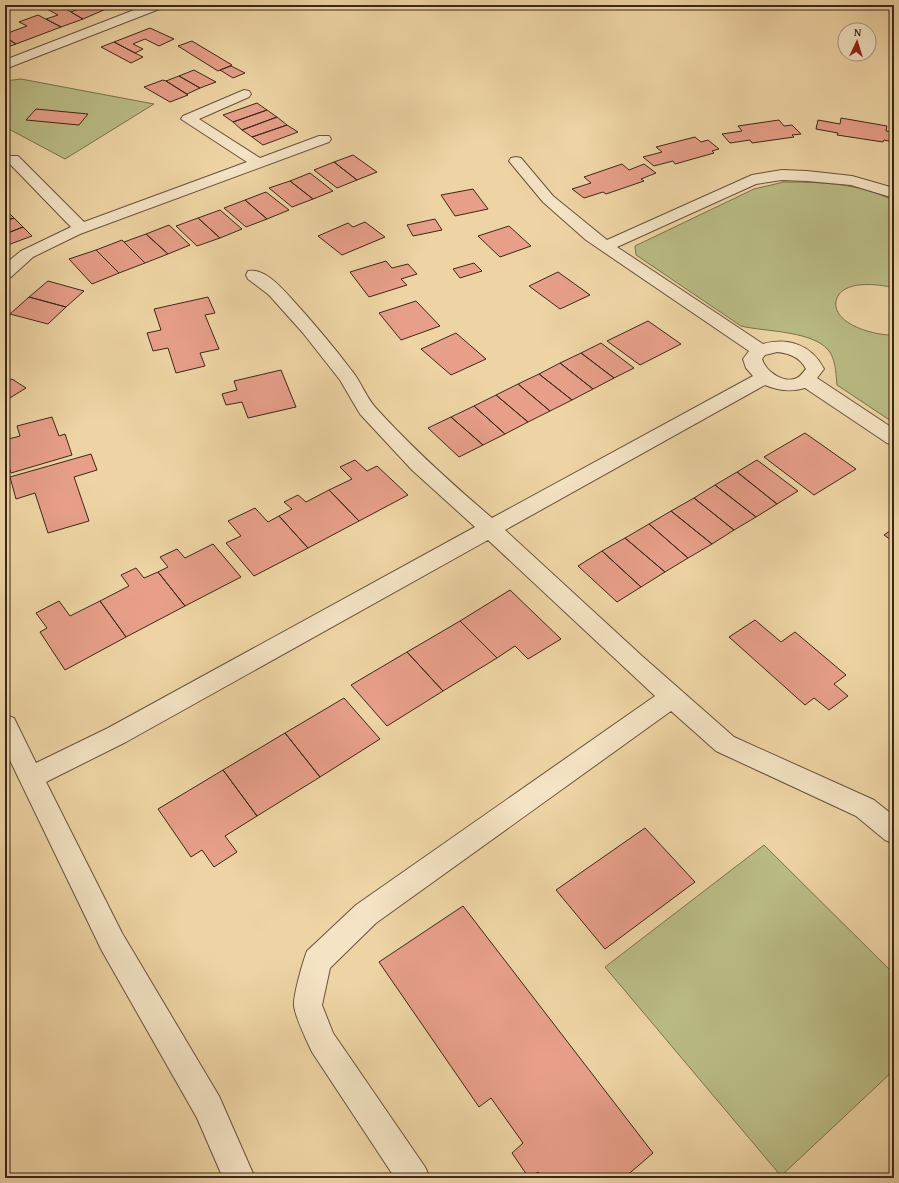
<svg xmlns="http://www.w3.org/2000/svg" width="899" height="1183" viewBox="0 0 899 1183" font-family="'Gentium Book Plus',serif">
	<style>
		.green { fill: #babc85; stroke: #7a724f }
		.building { fill: #e79f89; stroke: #3b2719 }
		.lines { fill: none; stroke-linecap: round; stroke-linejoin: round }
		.minor-casing { stroke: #68523c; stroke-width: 2 }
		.tertiary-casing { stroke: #68523c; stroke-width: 2 }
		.minor { fill: #f4e3c4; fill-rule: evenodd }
		.tertiary { fill: #f4e3c4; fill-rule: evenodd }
	</style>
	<rect width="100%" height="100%" fill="#eed4a4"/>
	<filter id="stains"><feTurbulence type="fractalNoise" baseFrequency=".005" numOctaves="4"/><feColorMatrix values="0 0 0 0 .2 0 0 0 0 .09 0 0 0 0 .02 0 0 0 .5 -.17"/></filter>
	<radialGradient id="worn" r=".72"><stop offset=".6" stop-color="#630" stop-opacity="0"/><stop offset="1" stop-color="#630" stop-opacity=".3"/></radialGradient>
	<!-- green -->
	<path class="green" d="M21 79 154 104 65 159 5 127V81Z
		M784 182C820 182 861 183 894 201V288C879 284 841 279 836 301 832 325 877 336 894 335V423L837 385C836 375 836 364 831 354 818 330 764 332 741 326L636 255 635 246 754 189Z
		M764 845 894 974V1070L781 1176 605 967Z"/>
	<!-- building -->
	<path class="building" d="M49 5H73L64 8 83 19 61 27 46 19 58 15 43 7Z
		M88 5H111L113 6 83 19 71 12Z
		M38 15 61 27 16 44 5 37V34L27 26 19 22Z
		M150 28 174 39 159 46 145 39 133 44 143 49 135 53 114 42Z
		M5 37 16 44 5 48Z
		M192 41 232 65 218 71 178 46Z
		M114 42 135 53 143 57 131 63 101 47Z
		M231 66 245 73 233 78 220 70Z
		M194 70 216 82 200 88 179 76Z
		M179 76 200 88 187 94 166 81Z
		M163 80 166 81 188 95 170 102 144 87Z
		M257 103 267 110 233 122 223 115Z
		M36 109 88 114 79 125 26 120Z
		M267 110 277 117 242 130 233 122Z
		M277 117 287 125 252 137 242 130Z
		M841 118 887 126 886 131 894 132 893 142 884 140 883 142 837 135 838 133 816 129 818 120 840 124Z
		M779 120 784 126 792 125 801 134 792 135 794 137 752 143 750 140 730 143 722 134 742 131 738 126Z
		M287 125 298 132 263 145 252 137Z
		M695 137 701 142 708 140 719 149 712 151 714 153 675 164 673 161 654 166 643 157 662 152 656 147Z
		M353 155 377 172 357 180 334 162Z
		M334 162 357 180 337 188 314 170Z
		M622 164 629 170 644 164 656 173 641 179 644 181 606 194 603 192 584 198 572 189 591 183 584 177Z
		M310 173 333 191 313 199 290 181Z
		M290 181 313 199 292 207 269 188Z
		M473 189 488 209 455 216 441 195Z
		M266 192 289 210 267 219 245 200Z
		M245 200 267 219 246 227 224 208Z
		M5 209 14 218 5 221Z
		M220 210 242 229 220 238 198 218Z
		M14 218 23 227 5 234V221Z
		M198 218 220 238 197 246 176 226Z
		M435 219 442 230 413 236 407 225Z
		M365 222 385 237 342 255 318 236 348 223 353 227Z
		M169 225 190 245 168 254 146 234Z
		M509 226 531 246 500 257 478 236Z
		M23 227 32 236 5 246V234Z
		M146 234 168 254 145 263 124 242Z
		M122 240 145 263 119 273 96 250Z
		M96 250 119 273 92 284 69 259Z
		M386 261 392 268 408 264 417 274 401 279 407 285 369 297 350 272Z
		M474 263 482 271 460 278 453 269Z
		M558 272 590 295 560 309 529 286Z
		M48 281 84 291 66 307 29 297Z
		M29 297 66 307 48 324 10 314Z
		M208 297 215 313 205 315 219 349 200 353 205 366 176 373 168 348 153 351 147 333 161 330 154 309Z
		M416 301 440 326 401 340 379 313Z
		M648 321 681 344 640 365 607 341Z
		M456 333 486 359 451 375 421 349Z
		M601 343 634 368 614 378 581 353Z
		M581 353 614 378 593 389 560 363Z
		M560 363 593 389 572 400 539 374Z
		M281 370 296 407 248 418 242 402 226 405 222 394 237 390 234 381Z
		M539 374 572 400 550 411 518 384Z
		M12 379 26 388 5 401V383Z
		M518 384 550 411 528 422 496 395Z
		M496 395 528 422 505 434 474 406Z
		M474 406 505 434 483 445 451 417Z
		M52 417 59 436 65 434 72 455 11 473 5 455V440L20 436 17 426Z
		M451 417 483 445 459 457 428 428Z
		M805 433 856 469 814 495 764 457Z
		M91 454 97 470 74 477 89 521 48 533 35 493 16 499 10 477Z
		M355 460 367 471 377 466 408 495 359 521 329 490 352 479 340 467Z
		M757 460 798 491 777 504 737 472Z
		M737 472 777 504 756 517 715 485Z
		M715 485 756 517 734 530 694 498Z
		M329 490 359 521 308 548 279 516 292 509 284 502 298 495 306 502Z
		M694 498 734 530 712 544 671 511Z
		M255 508 268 522 279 516 308 548 254 576 226 543 241 536 228 521Z
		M671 511 712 544 688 558 649 524Z
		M649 524 688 558 665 572 625 538Z
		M894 528V542L884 535Z
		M625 538 665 572 641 587 602 551Z
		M213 544 241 577 185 606 158 572 168 567 160 557 177 549 185 558Z
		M602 551 641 587 617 602 578 566Z
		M136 568 144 578 158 572 185 606 126 637 100 601 129 586 121 575Z
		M510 590 561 639 528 659 515 646 497 658 460 621Z
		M59 601 70 616 100 601 126 637 65 670 40 632 47 628 36 613Z
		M755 620 781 642 795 632 846 675 834 684 848 696 829 710 814 698 805 705 729 637Z
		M460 621 497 658 443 691 407 652Z
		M407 652 443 691 387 726 351 685Z
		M344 698 380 739 320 777 285 733Z
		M285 733 320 777 257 816 223 770Z
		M223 770 257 816 225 836 237 852 214 867 202 850 191 857 158 809Z
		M645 828 695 882 605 949 556 890Z
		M463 906 653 1153 624 1178H542L538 1172 529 1178 512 1153 523 1143 491 1098 479 1107 379 962Z"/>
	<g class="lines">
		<defs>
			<path id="minor" d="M244 90 249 91 251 94 249 97 199 119 260 158 319 136H329L331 139 329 142 80 234 33 257 11 277 5 278V264L21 251 71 227 8 162 6 159 8 156H18L84 222 247 162 181 119 183 116Z
				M516 157 521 158 553 196 607 240 752 175 782 170 807 171 852 176 894 188V198L851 185 807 181 782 180 756 184 617 247 763 344C788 337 812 345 824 369L817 378 894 429V445L887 443 805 388C791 392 779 391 765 385L505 530 642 656 734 737 874 800 894 816V844L885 840 856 816 716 751 671 711 376 923 330 968 322 1005 333 1033 425 1167 430 1178H395L312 1052C306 1039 296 1019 294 1006 293 996 303 961 307 951L356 905 655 696 488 540 126 742 46 782 122 933 219 1096 255 1178H223L197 1118 102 951 5 750V715L14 718 36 763 108 728 475 527 412 470 360 414 340 380 303 333 269 295 248 279 246 275 248 271C264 268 280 286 290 297 312 321 333 346 352 371 361 382 366 397 375 407 411 447 451 483 492 518L753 376 746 368 743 359 749 351 586 240 543 202 509 161 511 158ZM777 352C789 353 800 357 806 369 803 372 801 376 797 378 784 384 766 372 762 359L765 355Z"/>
			<path id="tertiary" d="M147 5H164L162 8 5 69V60Z"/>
		</defs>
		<!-- minor casing -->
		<use href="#minor" class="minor-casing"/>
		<!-- tertiary casing -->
		<use href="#tertiary" class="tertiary-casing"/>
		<!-- minor -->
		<use href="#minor" class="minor"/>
		<!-- tertiary -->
		<use href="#tertiary" class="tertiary"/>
	</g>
	<!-- margin -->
	<rect width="899" height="1183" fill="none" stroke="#eed4a4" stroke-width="20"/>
	<rect x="6" y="6" width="887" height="1171" fill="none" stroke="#3b2719" stroke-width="2"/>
	<rect x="10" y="10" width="879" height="1163" fill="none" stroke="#3b2719"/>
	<!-- north arrow -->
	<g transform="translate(857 42) rotate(4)"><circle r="19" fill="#f4e3c4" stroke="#aa9880"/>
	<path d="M0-3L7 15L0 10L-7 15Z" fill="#8f2418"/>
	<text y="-6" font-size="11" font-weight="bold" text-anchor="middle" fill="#3b2719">N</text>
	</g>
	<rect width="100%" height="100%" filter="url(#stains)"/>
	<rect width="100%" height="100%" fill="url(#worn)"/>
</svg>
